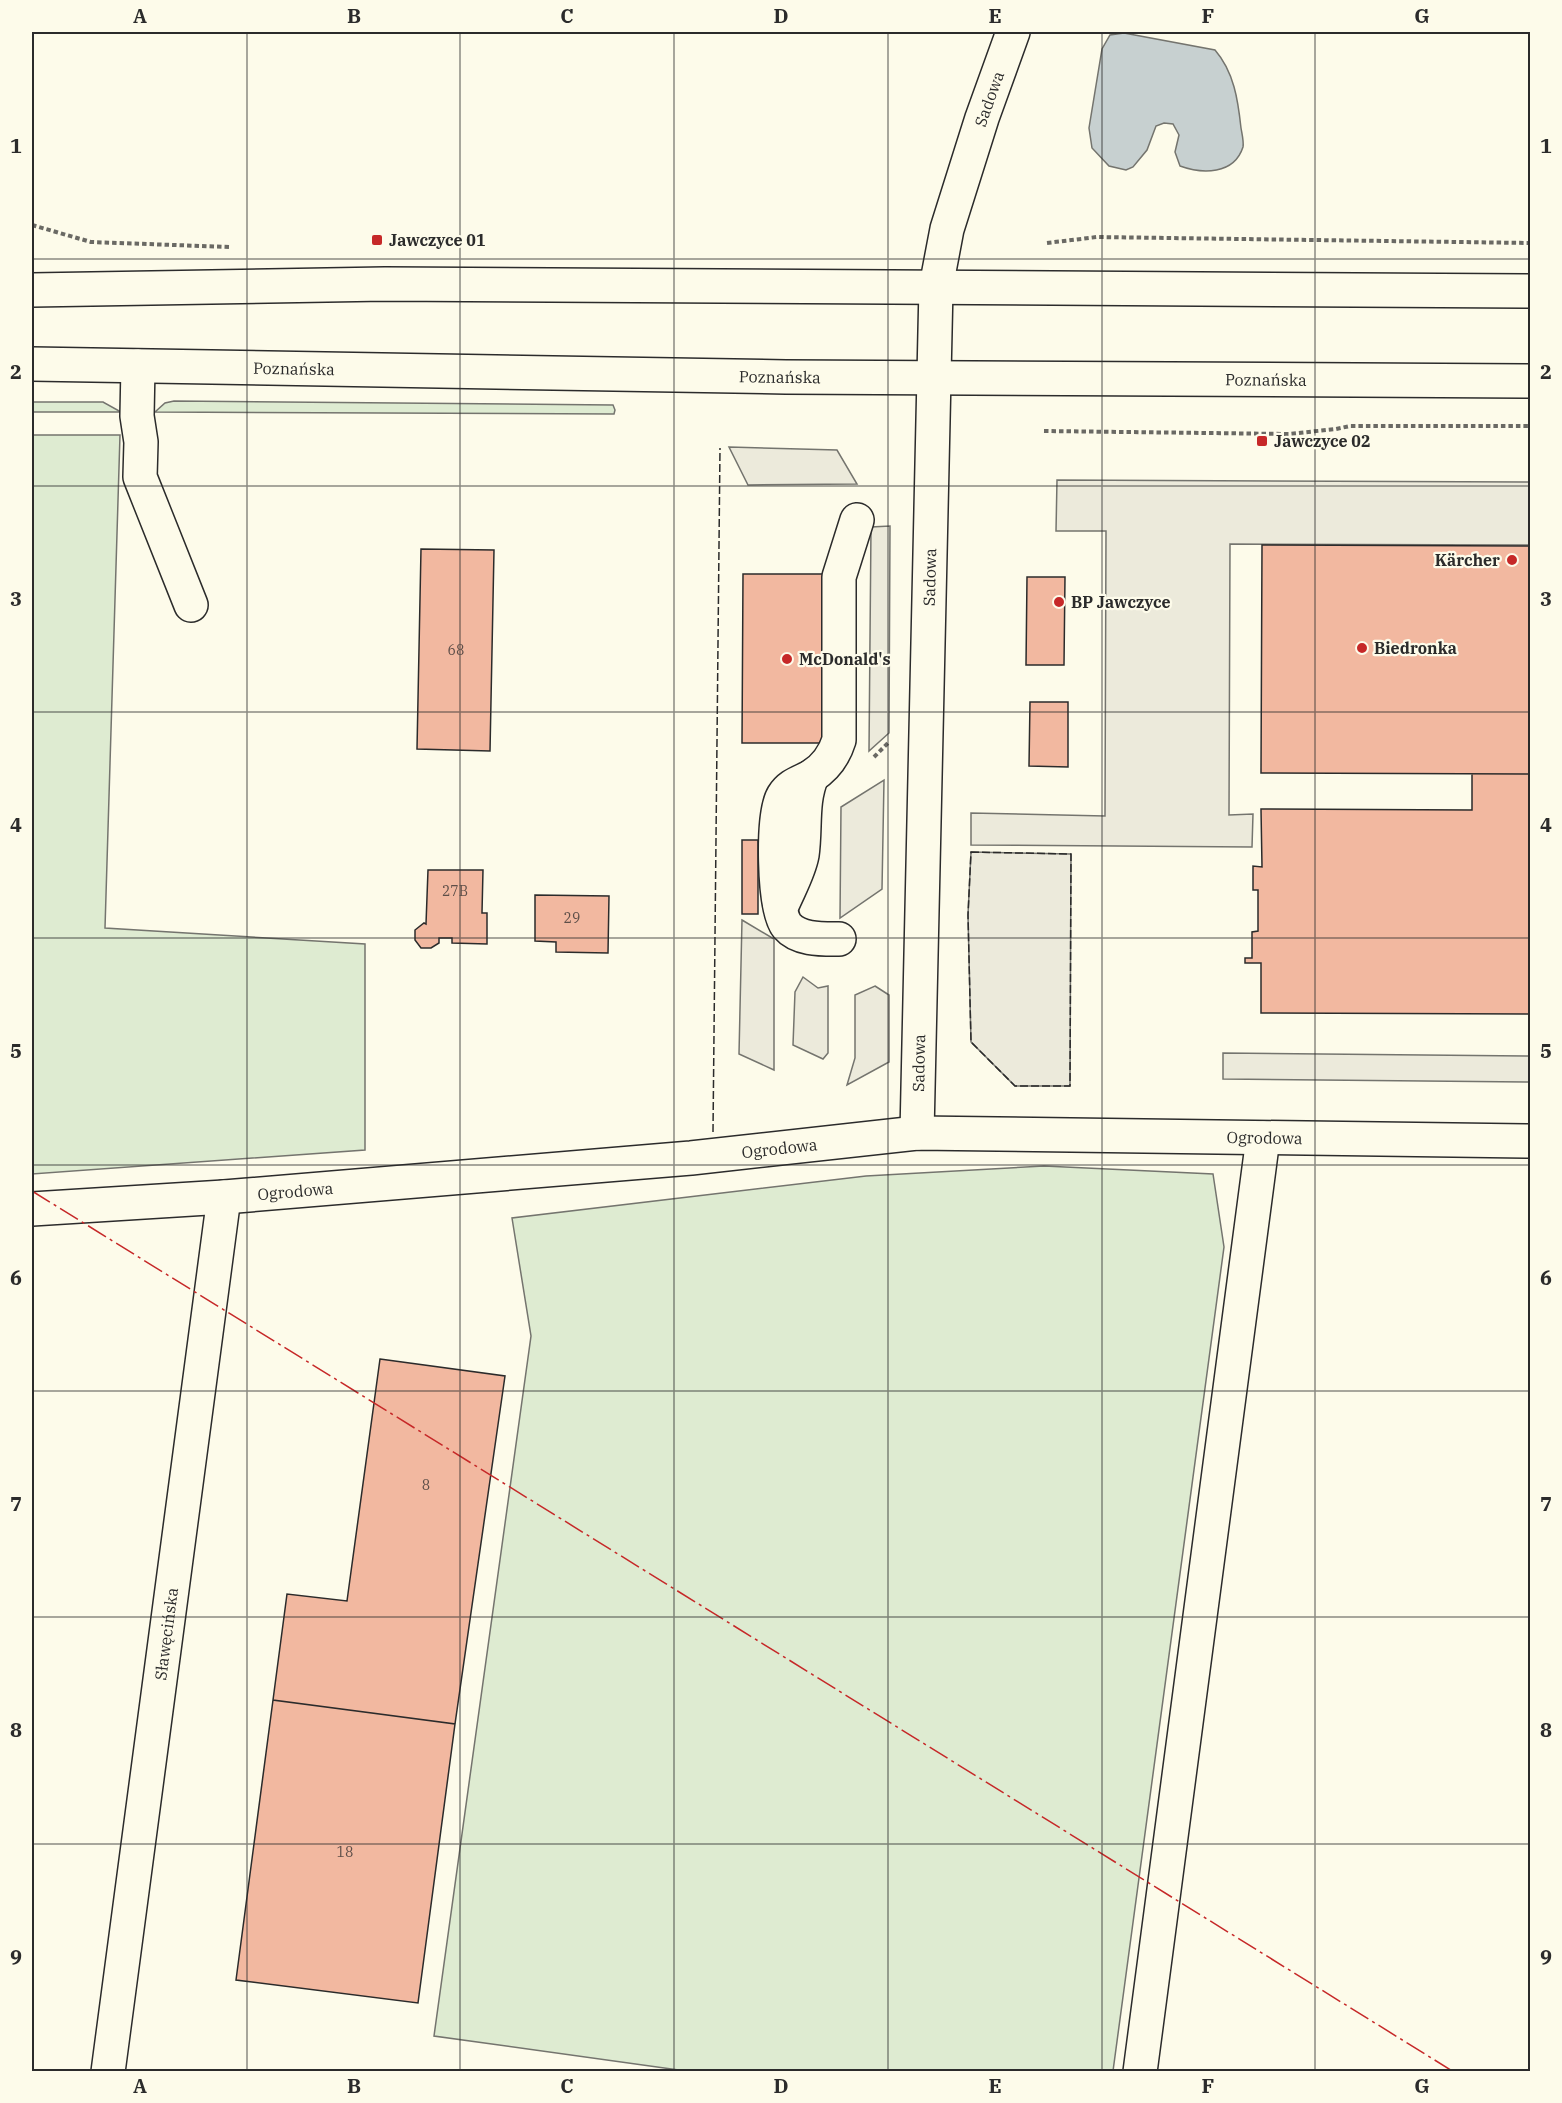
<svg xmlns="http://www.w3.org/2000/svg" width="1562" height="2103" viewBox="0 0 1562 2103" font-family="'IBM Plex Serif',serif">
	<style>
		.green { fill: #deebd1; stroke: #74746e; stroke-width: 1.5 }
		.parking { fill: #eceadb; stroke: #74746e; stroke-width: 1.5 }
		.water { fill: #c7d0d0; stroke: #74746e; stroke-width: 1.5 }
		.building { fill: #f2b8a0; stroke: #2b2b2b; stroke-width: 1.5 }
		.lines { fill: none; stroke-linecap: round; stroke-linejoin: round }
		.minor-casing { stroke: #2b2b2b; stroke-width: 36 }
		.major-casing { stroke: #2b2b2b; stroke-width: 36 }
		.path { stroke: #6a6964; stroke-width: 4; stroke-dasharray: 4.5 3; stroke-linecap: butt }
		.minor { stroke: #fdfbea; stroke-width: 33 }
		.major { stroke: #fdfbea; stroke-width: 33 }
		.fence { stroke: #2b2b2b; stroke-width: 1.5; stroke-dasharray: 8 3; stroke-linecap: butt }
		.power { stroke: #c62828; stroke-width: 1.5; stroke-dasharray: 21 4.5 3 4.5; stroke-linecap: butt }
		.grid { fill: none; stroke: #2b2b2b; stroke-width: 1.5; stroke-opacity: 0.55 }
		.poi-dot { fill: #c62828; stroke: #fdfbea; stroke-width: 2 }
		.labels { text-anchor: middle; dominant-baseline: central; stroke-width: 4.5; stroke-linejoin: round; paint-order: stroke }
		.number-label { font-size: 14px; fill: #5d4e48 }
		.street-label { font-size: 16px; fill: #2b2b2b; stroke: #fdfbea }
		.poi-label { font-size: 16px; font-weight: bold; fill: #2b2b2b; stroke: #fdfbea; text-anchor: start }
		.neatline { fill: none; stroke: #2b2b2b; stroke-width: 2 }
		.grid-label { font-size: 20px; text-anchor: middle; font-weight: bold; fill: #2b2b2b }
	</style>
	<rect width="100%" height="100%" fill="#fdfbea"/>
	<!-- green -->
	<path class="green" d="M174 401 613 405 615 410 614 414 155 412 165 403Z
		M32 402H103L121 412H32Z
		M32 435H120L105 928 365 944V1150L32 1174Z
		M1044 1166 1213 1174 1224 1247 1113 2071 693 2072 434 2036 531 1336 512 1218 866 1176Z"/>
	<!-- parking -->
	<path class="parking" d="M729 447 837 450 857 484 748 485Z
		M1057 480 1530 482V545L1230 544 1229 815 1253 814 1252 847 971 845V813L1105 816 1106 531H1056Z
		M890 526 889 733 869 751 871 527Z
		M884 780 882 889 840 918 841 807Z
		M971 852 1071 854 1070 1086H1015L971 1042 968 915Z
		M742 920 774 939V1070L739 1054Z
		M803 977 818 988 828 986V1053L823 1059 793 1045 795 992Z
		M875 986 889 995V1062L847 1085 855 1058V995Z
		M1223 1053 1530 1056V1082L1223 1079Z"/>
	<!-- water -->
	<path class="water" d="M1124 33 1215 50C1234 72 1238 100 1241 128 1242 134 1244 142 1243 147 1234 175 1202 174 1180 166L1175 152 1179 135 1173 124 1164 123 1156 126 1147 150 1133 167 1126 170 1109 166 1092 148 1089 128 1102 49 1110 35Z"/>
	<!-- building -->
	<path class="building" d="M1262 545 1530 546V774L1261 773Z
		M421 549 494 550 490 751 417 749Z
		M743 574H832L830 743H742Z
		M1027 577H1065L1064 665H1026Z
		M1030 702H1068V767L1029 766Z
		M1472 774H1530V1014L1261 1013V963H1245V958H1252V932L1258 931V890H1253V866L1262 867 1261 809 1472 810Z
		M742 840H758V914H742Z
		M428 870H483L482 913H487V944L452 943V938H439V943L431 948H421L415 940V930L424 923 426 924Z
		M535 895 609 896 608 953 556 952V942L535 941Z
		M380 1359 505 1376 455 1724 273 1700 287 1594 347 1601Z
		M273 1700 455 1724 418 2003 236 1980Z"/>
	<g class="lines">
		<defs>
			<g id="minor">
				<path d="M138 366 137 416 141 442 140 477 191 605"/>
				<path d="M783 903C790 887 799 871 802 855 806 828 801 802 812 776"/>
				<path d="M839 939C822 939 799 940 787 926 773 909 772 814 783 796 790 784 802 782 812 776 826 767 834 756 839 740V577L857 520"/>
				<path id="s1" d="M917 1133 936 287 947 229 982 118 1013 32"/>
				<path id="s2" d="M32 1209 224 1197 691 1158 917 1133 1530 1141"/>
				<path id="s3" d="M108 2072 224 1197"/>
				<path d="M1140 2072 1263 1138"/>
			</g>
			<g id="major">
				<path d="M32 290 385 284 1530 291"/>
				<path id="s4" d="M32 364 786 377 1530 381"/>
			</g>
		</defs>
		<!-- minor casing -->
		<use href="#minor" class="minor-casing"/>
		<!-- major casing -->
		<use href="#major" class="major-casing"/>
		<!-- path -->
		<path class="path" d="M32 225 91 242 229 247
			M1047 243 1097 237 1530 243
			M1044 431 1289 434 1336 429 1350 426H1530
			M874 757 888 743"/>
		<!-- minor -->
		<use href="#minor" class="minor"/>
		<!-- major -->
		<use href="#major" class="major"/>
		<!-- fence -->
		<path class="fence" d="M971 852 1071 854 1070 1086H1015L971 1042 968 915Z
			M713 1132 720 448"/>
		<!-- power -->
		<path class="power" d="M32 1191 1454 2072"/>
	</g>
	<!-- grid -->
	<path class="grid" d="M247 32V2072M460 32V2072M674 32V2072M888 32V2072M1102 32V2072M1315 32V2072M32 259H1530M32 486H1530M32 712H1530M32 938H1530M32 1165H1530M32 1391H1530M32 1617H1530M32 1844H1530"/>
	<!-- markers -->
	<g class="poi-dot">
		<rect x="371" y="234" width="12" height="12" rx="3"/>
		<rect x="1256" y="435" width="12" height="12" rx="3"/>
		<circle cx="1512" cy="560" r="6"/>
		<circle cx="1059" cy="602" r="6"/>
		<circle cx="1362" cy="648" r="6"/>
		<circle cx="787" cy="659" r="6"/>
	</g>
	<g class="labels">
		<!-- number labels -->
		<g class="number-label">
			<text x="456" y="650">68</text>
			<text x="455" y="891">27B</text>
			<text x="572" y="918">29</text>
			<text x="426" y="1485">8</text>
			<text x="345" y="1852">18</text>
		</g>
		<!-- street labels -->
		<g class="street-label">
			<text stroke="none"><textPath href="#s1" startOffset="1042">Sadowa</textPath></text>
			<text stroke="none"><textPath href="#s4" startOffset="262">Poznańska</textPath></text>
			<text stroke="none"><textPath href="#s4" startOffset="748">Poznańska</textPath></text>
			<text stroke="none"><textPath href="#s4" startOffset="1234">Poznańska</textPath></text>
			<text stroke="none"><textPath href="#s1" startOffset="556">Sadowa</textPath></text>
			<text stroke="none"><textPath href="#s1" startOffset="70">Sadowa</textPath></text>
			<text stroke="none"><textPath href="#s2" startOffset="1236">Ogrodowa</textPath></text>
			<text stroke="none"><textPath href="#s2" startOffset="750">Ogrodowa</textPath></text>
			<text stroke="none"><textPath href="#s2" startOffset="264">Ogrodowa</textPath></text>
			<text stroke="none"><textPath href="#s3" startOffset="442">Sławęcińska</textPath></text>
		</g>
		<!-- poi labels -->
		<g class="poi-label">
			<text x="389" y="240">Jawczyce 01</text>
			<text x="1274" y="441">Jawczyce 02</text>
			<text x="1500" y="560" text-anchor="end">Kärcher</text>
			<text x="1071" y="602">BP Jawczyce</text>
			<text x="1374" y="648">Biedronka</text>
			<text x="799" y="659">McDonald's</text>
		</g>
	</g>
	<!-- border -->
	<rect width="1562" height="2103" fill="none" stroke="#fdfbea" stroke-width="66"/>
	<rect x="33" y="33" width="1496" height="2037" class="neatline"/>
	<g class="grid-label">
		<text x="140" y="23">A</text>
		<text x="354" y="23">B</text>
		<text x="567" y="23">C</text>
		<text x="781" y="23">D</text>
		<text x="995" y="23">E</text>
		<text x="1208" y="23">F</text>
		<text x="1422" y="23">G</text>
		<text x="16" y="153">1</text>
		<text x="1546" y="153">1</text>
		<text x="16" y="379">2</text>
		<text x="1546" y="379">2</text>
		<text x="16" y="606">3</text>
		<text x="1546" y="606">3</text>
		<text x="16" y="832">4</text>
		<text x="1546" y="832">4</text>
		<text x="16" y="1058">5</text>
		<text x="1546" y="1058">5</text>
		<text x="16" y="1285">6</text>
		<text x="1546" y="1285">6</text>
		<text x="16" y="1511">7</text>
		<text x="1546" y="1511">7</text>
		<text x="16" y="1737">8</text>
		<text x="1546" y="1737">8</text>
		<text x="16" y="1964">9</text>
		<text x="1546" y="1964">9</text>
		<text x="140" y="2093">A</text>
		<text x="354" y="2093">B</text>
		<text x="567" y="2093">C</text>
		<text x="781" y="2093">D</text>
		<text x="995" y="2093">E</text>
		<text x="1208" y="2093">F</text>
		<text x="1422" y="2093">G</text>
	</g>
</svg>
